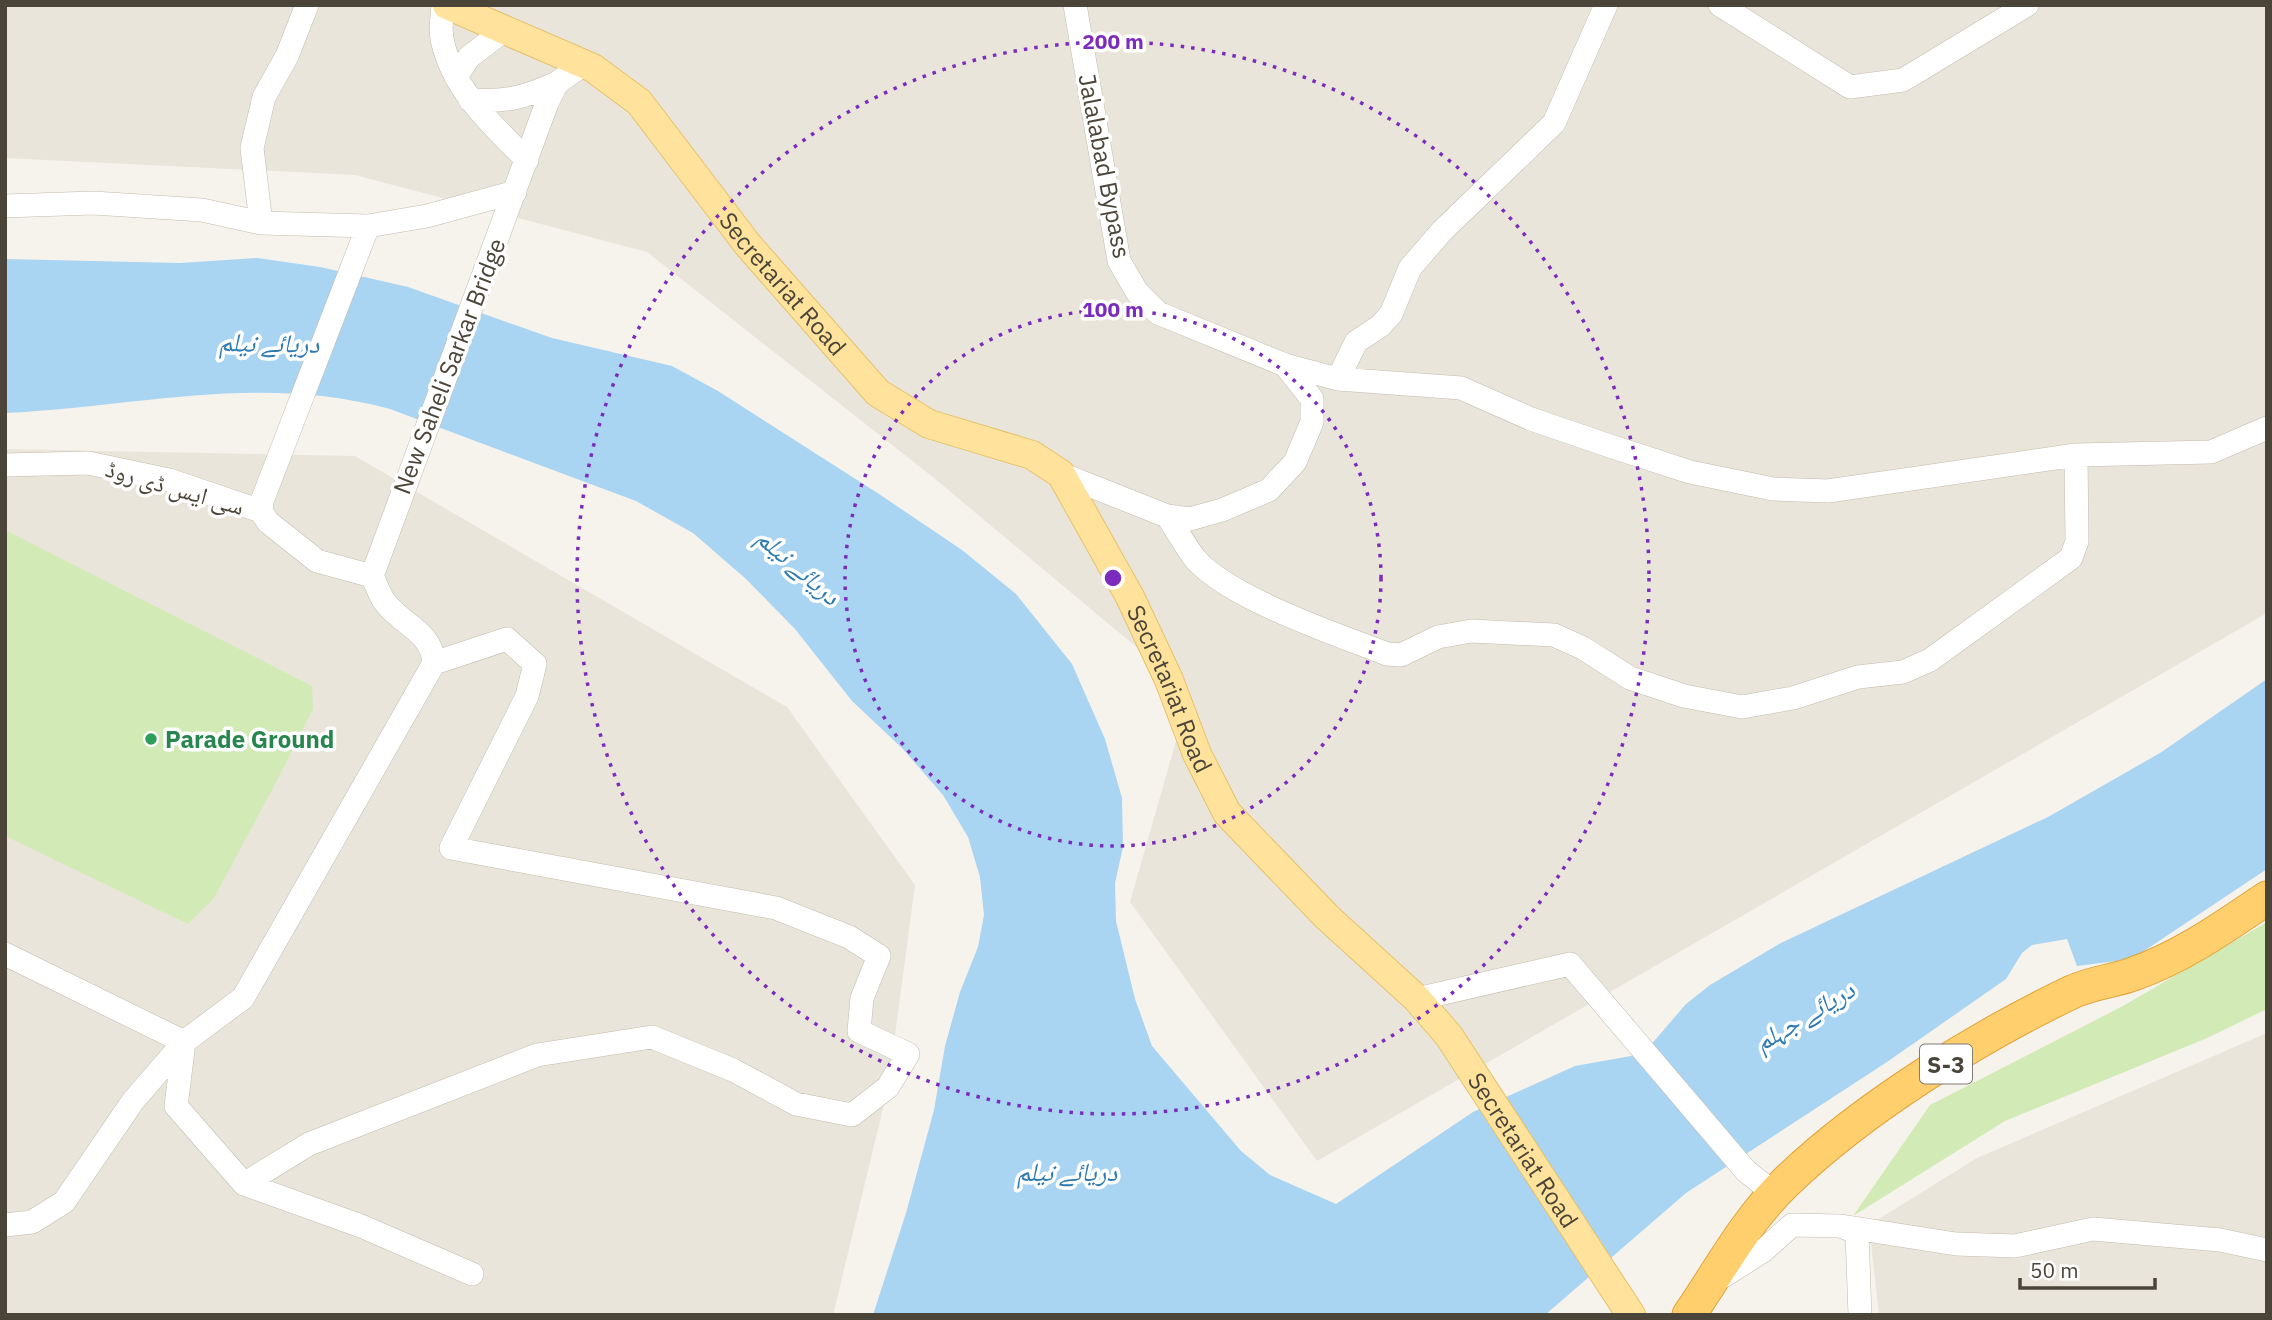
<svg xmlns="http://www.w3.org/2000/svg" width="2272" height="1320" viewBox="0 0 2272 1320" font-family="'IBM Plex Sans','Noto Naskh Arabic',sans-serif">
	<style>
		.residential { fill: #eae5da }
		.green { fill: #d2eab5 }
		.water { fill: #a9d4f2 }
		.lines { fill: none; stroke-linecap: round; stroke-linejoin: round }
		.minor-casing { stroke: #c2bbae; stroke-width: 24 }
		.major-casing { stroke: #e6c16a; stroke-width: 30 }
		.highway-casing { stroke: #e0a43c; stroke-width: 35 }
		.minor { stroke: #fff; stroke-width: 23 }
		.major { stroke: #ffe39c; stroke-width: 28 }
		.highway { stroke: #ffcf6e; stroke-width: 33 }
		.ring { fill: none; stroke: #7b2cbf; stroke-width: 3.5; stroke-dasharray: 3.5 7 }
		.leisure-dot { fill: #2e9e5b; stroke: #fff; stroke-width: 2.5 }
		.labels { text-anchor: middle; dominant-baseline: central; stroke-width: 7; stroke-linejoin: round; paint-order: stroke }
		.shield { fill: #fff; stroke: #817c74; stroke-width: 2 }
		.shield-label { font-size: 23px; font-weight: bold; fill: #4b4439 }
		.street-label { font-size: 24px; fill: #4b4439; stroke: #fff }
		.leisure-label { font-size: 24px; font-weight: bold; fill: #27864d; stroke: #fff; text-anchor: start }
		.water-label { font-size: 26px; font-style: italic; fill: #2e7ab2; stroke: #fff }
		.centre { fill: #7b2cbf; stroke: #fff; stroke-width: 3.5 }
		.ring-label { font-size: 21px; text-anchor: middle; font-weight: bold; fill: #7b2cbf; stroke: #fff; stroke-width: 7; stroke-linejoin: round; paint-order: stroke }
	</style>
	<rect width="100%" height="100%" fill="#f6f3ec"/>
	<!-- residential -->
	<path class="residential" d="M5 5H2267V613L1317 1161 1130 902 1190 692 934 478 647 252 355 175 5 158Z
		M5 449 355 456 787 707 915 885 888 1088 833 1315H5Z
		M2267 1033V1315H1879L1869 1225 1977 1158Z"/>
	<!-- green -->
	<path class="green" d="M5 530 312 686 313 709 283 769 214 898 188 924 5 836Z
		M2267 922V1009L2207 1038 2005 1121 1853 1216 1930 1105 2123 1006Z"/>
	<!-- water -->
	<path class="water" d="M257 258 320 267 408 287 552 338 672 366 718 391 879 494 962 550 1016 594 1072 664 1105 739 1122 798 1123 847 1115 883 1116 921 1135 999 1152 1046 1241 1151 1270 1175 1336 1204 1473 1112 1575 1066 1631 1056 1649 1047 1686 1004 1710 985 1781 943 2048 817 2160 753 2267 679V869L2132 959 2077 966 2067 939 2032 945 2022 953 2006 979 1887 1062 1686 1193 1545 1315H873L906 1213 934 1110 945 1046 960 992 978 947 984 915 980 877 968 837 943 795 902 748 852 701 795 629 746 579 693 533 636 501 390 409C259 373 137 407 5 413V259L180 263Z"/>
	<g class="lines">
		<defs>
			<path id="minor" d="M443 5C442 16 440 28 442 39 452 89 492 125 527 160
				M1720 5 1850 87 1903 80 2027 5
				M456 77 469 57 506 29
				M470 100C507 102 523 98 557 83
				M5 206 93 203 202 210 261 223 368 226
				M261 223 252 148 264 97 287 56 307 5
				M1285 365 1338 379 1461 388 1531 419 1610 446 1690 472 1773 489 1828 491 2076 455 2211 452 2267 428
				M1338 379 1356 342 1380 326 1391 314 1410 268 1442 231 1554 123 1606 5
				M5 465 88 463 169 480 261 511
				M1061 474 1167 516 1190 519 1222 510 1269 490 1295 462 1312 422V399L1285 365 1158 313 1137 292 1119 261 1075 5
				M1167 516C1177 530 1186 548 1197 561 1234 600 1336 634 1387 654L1401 655 1438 637 1471 631 1554 635 1583 648 1630 678 1684 696 1742 707 1793 698 1858 677 1903 672 1930 660 2071 558 2077 541 2076 455
				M372 576 547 103 557 83 584 64
				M5 954 184 1042 243 998 434 663C432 631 401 625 384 601 379 593 376 584 372 576L317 561 268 522 261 511 262 501 368 226 427 216 515 192
				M1417 999 1570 964 1746 1171 1775 1194
				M184 1042 176 1106 244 1184 361 1226 472 1274
				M244 1184 309 1144 537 1055 652 1037 733 1070 796 1104 852 1115 888 1087 908 1054 859 1031 862 998 879 956 849 937 776 908 451 848 527 696 535 664 507 639 434 663
				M5 1225 32 1222 64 1202 133 1101 184 1042
				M1841 1226 1956 1244 2015 1246 2093 1229 2220 1240 2267 1250
				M1717 1280 1763 1251 1792 1225 1841 1226 1857 1233 1860 1315"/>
			<g id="major">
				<path id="s1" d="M447 5 593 68 639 102 748 245 878 393 929 424 1032 455 1061 474 1130 597 1169 680 1197 754 1227 813 1327 917 1417 999 1449 1036 1631 1315"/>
			</g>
			<path id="highway" d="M1689 1315C1720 1270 1746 1220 1786 1182 1863 1108 1976 1038 2072 992 2091 983 2114 981 2133 974 2182 957 2224 927 2267 898"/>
		</defs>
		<!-- minor casing -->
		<use href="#minor" class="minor-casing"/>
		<!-- major casing -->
		<use href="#major" class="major-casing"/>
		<!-- highway casing -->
		<use href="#highway" class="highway-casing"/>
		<!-- minor -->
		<use href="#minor" class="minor"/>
		<!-- major -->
		<use href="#major" class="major"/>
		<!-- highway -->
		<use href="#highway" class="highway"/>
	</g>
	<!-- distance rings -->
	<g class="ring">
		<circle cx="1113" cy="578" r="268"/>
		<circle cx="1113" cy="578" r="536"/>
	</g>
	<!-- markers -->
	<circle class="leisure-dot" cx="151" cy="739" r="7"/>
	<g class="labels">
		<!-- shield labels -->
		<rect class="shield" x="1920" y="1044.5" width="52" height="39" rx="5"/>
		<g class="shield-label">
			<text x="1946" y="1064">S-3</text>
		</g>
		<!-- street labels -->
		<g class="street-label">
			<text transform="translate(1105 166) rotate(79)">Jalalabad Bypass</text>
			<text stroke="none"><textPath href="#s1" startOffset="448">Secretariat Road</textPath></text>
			<text transform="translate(449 366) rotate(-69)">New Saheli Sarkar Bridge</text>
			<text transform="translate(175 487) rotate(16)">سی ایس ڈی روڈ</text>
			<text stroke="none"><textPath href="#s1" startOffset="1036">Secretariat Road</textPath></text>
			<text stroke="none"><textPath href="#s1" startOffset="1624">Secretariat Road</textPath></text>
		</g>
		<!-- leisure labels -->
		<g class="leisure-label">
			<text x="165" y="739">Parade Ground</text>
		</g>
		<!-- water labels -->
		<g class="water-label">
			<text transform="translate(269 342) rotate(1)">دریائے نیلم</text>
			<text transform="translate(799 566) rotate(41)">دریائے نیلم</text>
			<text transform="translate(1804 1015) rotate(-31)">دریائے جہلم</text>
			<text x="1067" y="1171">دریائے نیلم</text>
		</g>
	</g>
	<circle cx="1113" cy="578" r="10" class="centre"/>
	<g class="ring-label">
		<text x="1113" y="49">200 m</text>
		<text x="1113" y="317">100 m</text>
	</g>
	<!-- border -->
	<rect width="2272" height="1320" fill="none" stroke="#4b4439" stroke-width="14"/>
	<!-- scale -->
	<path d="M2020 1278v10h135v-10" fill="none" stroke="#4b4439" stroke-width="3.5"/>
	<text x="2030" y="1278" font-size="21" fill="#4b4439" stroke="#ffffff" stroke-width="5" paint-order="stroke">50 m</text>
</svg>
